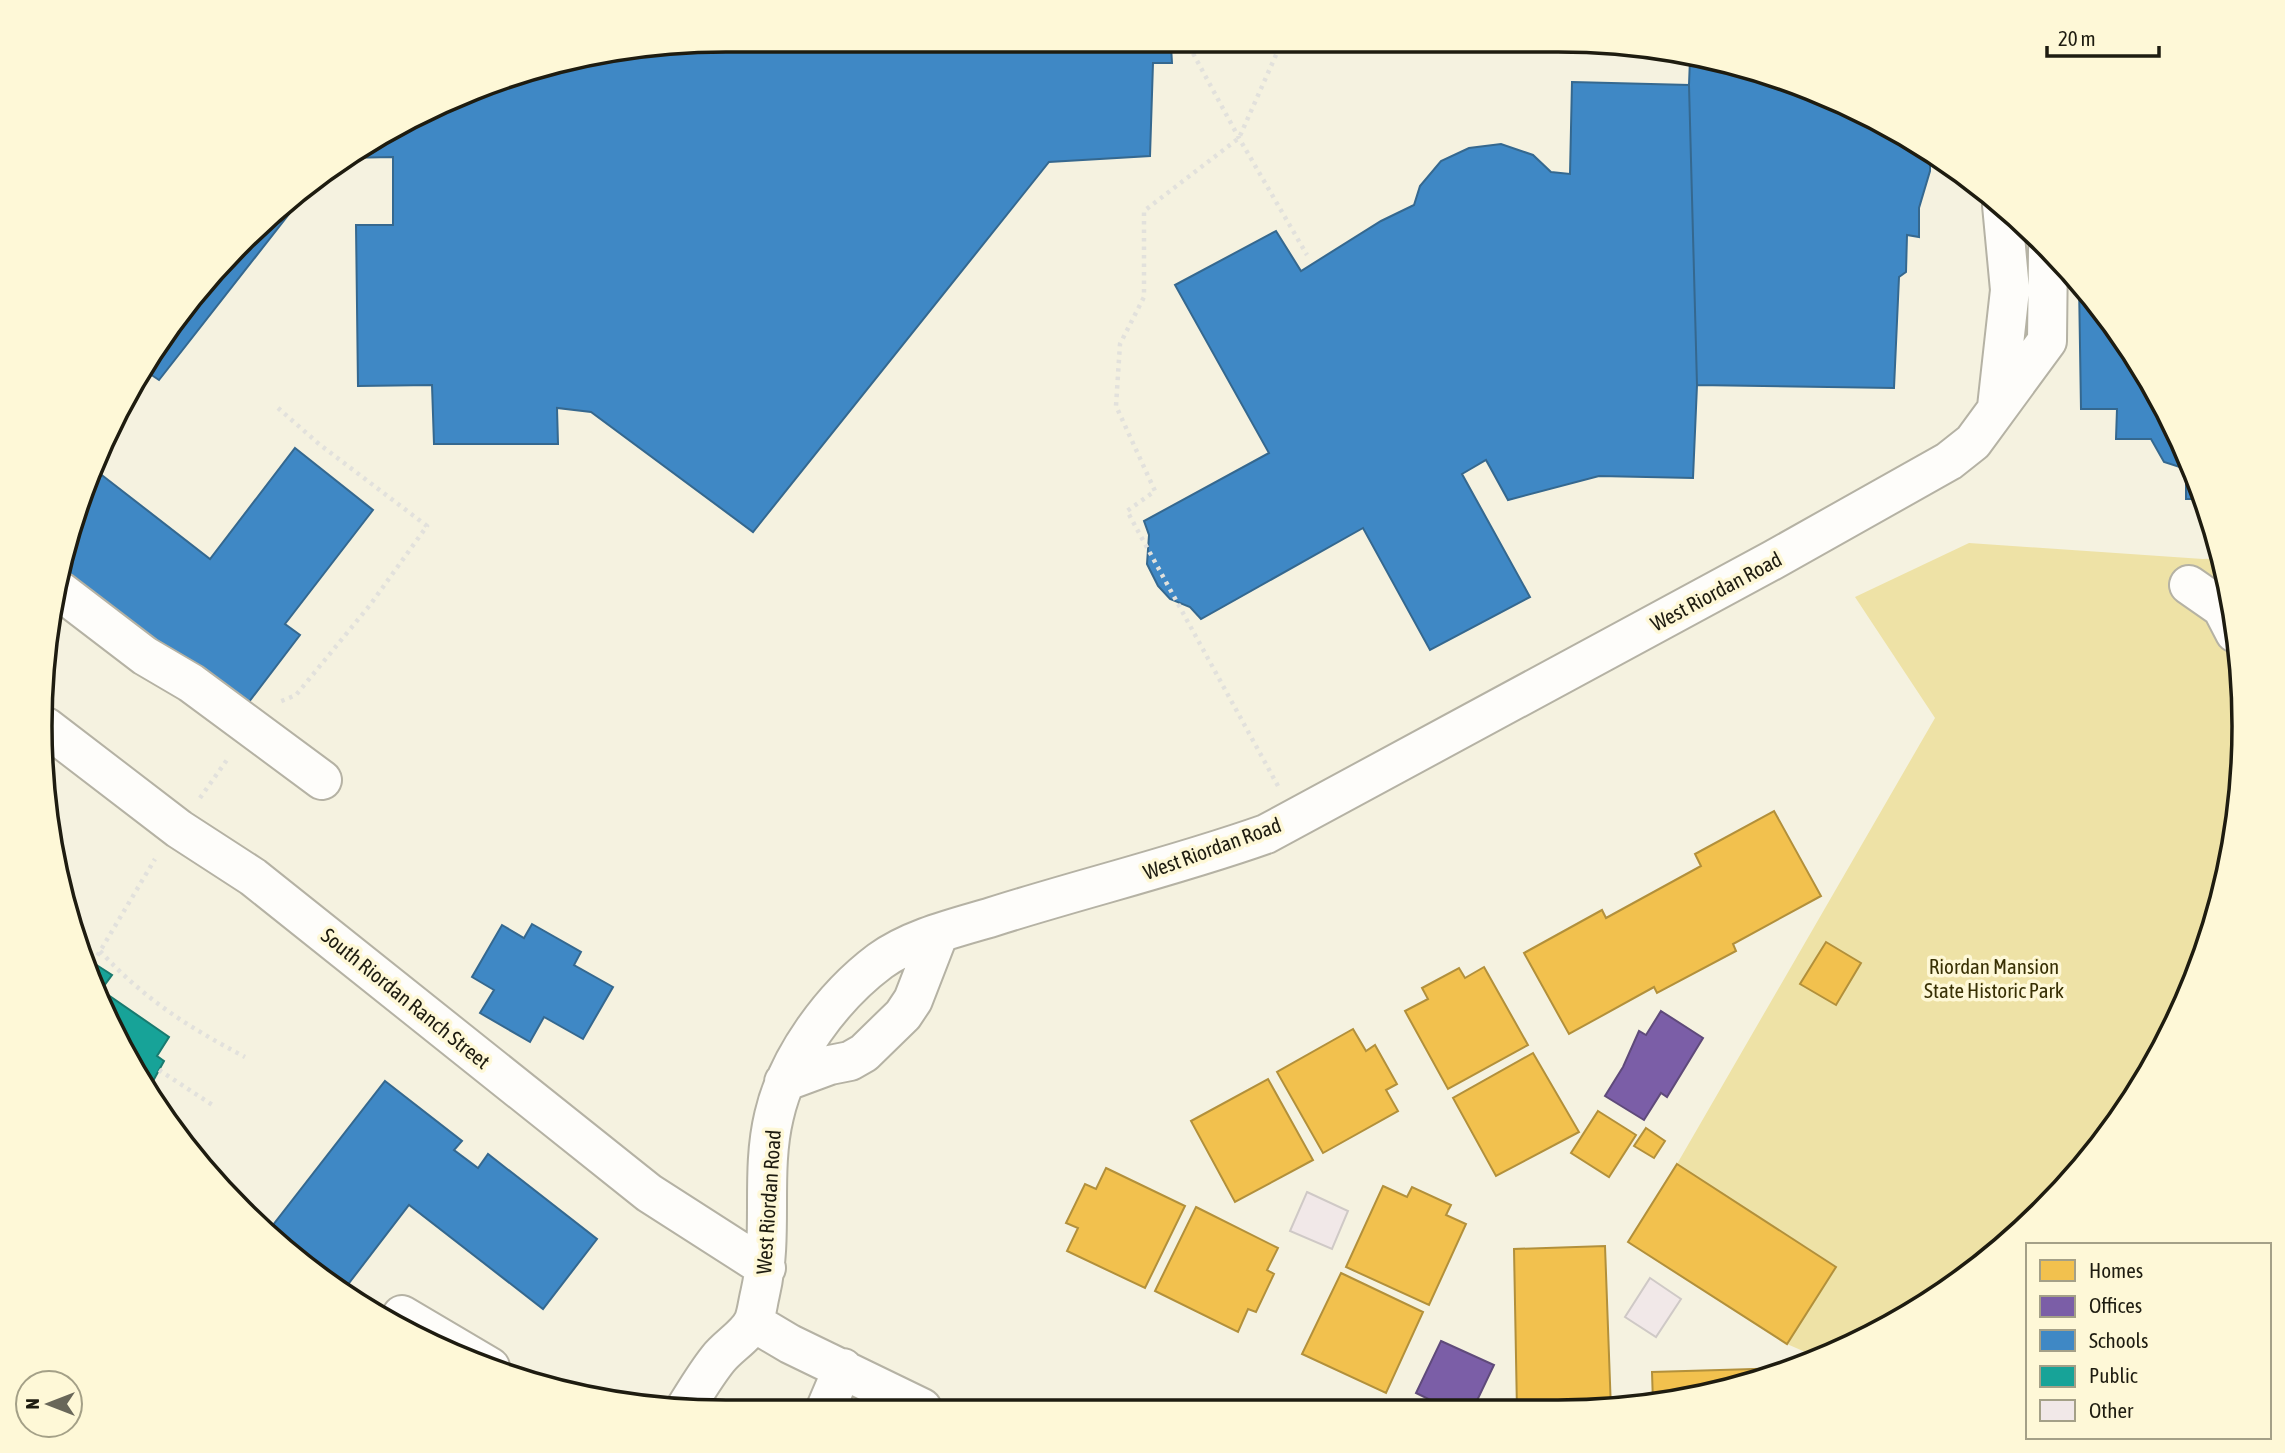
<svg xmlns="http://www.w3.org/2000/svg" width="2285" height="1453" viewBox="0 0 2285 1453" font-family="'Asap Condensed',sans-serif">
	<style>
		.green { fill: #eee2a6 }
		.homes { fill: #f2c14e; stroke: #b2903b; stroke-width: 2 }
		.offices { fill: #7b5ea7; stroke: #5f4a7a; stroke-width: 2 }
		.schools { fill: #3f88c5; stroke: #35688f; stroke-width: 2 }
		.public { fill: #17a398; stroke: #197a6f; stroke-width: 2 }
		.building { fill: #f1e8e8; stroke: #cfc9c6; stroke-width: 2 }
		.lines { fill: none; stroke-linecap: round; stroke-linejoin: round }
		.minor-casing { stroke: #b5b2a4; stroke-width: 42 }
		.path { stroke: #e2e1dc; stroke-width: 4.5; stroke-dasharray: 3.5 5; stroke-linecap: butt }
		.minor { stroke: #fefdfa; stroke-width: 38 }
		.labels { text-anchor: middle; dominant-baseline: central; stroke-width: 7; stroke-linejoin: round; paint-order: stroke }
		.street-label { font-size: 21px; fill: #1e1c10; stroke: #fef8d7 }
		.park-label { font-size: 21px; fill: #383004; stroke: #fef8d7 }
		.rim { fill: none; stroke: #1e1c10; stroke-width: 3.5 }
	</style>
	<rect width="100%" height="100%" fill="#f5f2e0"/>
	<!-- green -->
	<path class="green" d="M1969 543 2203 559 2223 558 2243 681 2239 816 2208 947 2153 1069 2075 1179 1977 1271 1862 1342 1819 1358 1787 1344 1836 1266 1677 1164 1935 718 1855 597Z"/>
	<!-- homes -->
	<path class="homes" d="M1774 811 1821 896 1733 944 1736 951 1657 993 1654 987 1569 1034 1524 953 1602 910 1606 918 1701 866 1695 854Z
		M1826 942 1861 963 1836 1005 1800 984Z
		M1484 967 1528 1045 1448 1089 1405 1011 1428 999 1422 988 1459 968 1465 978Z
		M1353 1029 1366 1051 1375 1045 1397 1084 1386 1090 1398 1111 1323 1153 1277 1072Z
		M1533 1053 1579 1132 1496 1176 1453 1098Z
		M1268 1079 1313 1160 1235 1202 1191 1121Z
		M1598 1111 1636 1135 1609 1177 1571 1153Z
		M1646 1128 1665 1141 1654 1158 1634 1146Z
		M1677 1164 1836 1267 1787 1344 1628 1242Z
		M1106 1168 1185 1206 1145 1288 1067 1251 1078 1228 1066 1223 1085 1184 1096 1189Z
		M1383 1186 1407 1197 1412 1187 1451 1205 1446 1215 1466 1224 1429 1305 1346 1267Z
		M1196 1207 1278 1248 1267 1270 1274 1274 1256 1312 1248 1309 1238 1332 1155 1291Z
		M1605 1246 1611 1410 1517 1411 1514 1249Z
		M1341 1273 1423 1312 1386 1393 1302 1354Z
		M1793 1368 1736 1389 1653 1403 1652 1372Z"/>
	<!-- offices -->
	<path class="offices" d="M1661 1011 1703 1038 1667 1097 1661 1093 1644 1120 1605 1096 1623 1067 1639 1031 1646 1035Z
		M1441 1341 1494 1365 1472 1411H1453L1416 1393Z"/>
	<!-- schools -->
	<path class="schools" d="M637 46H1171L1172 63H1153L1150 156 1049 162 753 532 591 412 557 408 558 444H434L432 385 358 386 356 225H393V157L345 158V156L506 77Z
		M1690 59 1862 111 1930 156V171L1919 208V237L1907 235 1906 272 1899 277 1894 388 1697 385 1689 85Z
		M1572 82 1689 85 1697 385 1693 478 1599 476 1508 500 1486 460 1462 474 1530 597 1430 650 1363 528 1201 619 1190 607 1170 599 1158 586 1147 564 1149 535 1144 521 1269 453 1175 285 1276 231 1301 271 1381 221 1414 205 1420 186 1441 161 1469 148 1501 144 1533 155 1551 172 1570 174Z
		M304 195 159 380 147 372 123 403 132 384 182 308Z
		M2079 283 2103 308 2174 423 2203 499H2186V469L2164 462 2151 439H2116L2117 409H2081Z
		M295 448 373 510 285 624 300 635 239 715 63 577 77 506 94 469 210 559Z
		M532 924 581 952 574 965 613 987 583 1039 544 1017 530 1042 480 1013 494 990 472 977 502 925 524 938Z
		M385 1081 462 1141 454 1150 478 1168 488 1154 597 1239 543 1309 409 1205 346 1287 274 1243 266 1234Z"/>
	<!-- public -->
	<path class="public" d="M81 955 112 975 101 990 169 1037 157 1056 164 1061 153 1081 143 1075 140 1079 93 989Z"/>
	<!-- building -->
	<path class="building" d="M1307 1192 1348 1211 1332 1249 1290 1231Z
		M1650 1278 1681 1299 1656 1337 1625 1317Z"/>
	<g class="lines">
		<defs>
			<path id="minor" d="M1997 407 2010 290 2002 205
				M2189 585 2222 608 2235 633
				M60 591 145 656 191 683 322 780
				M46 727 179 829 253 877 649 1193 766 1268
				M784 1082 830 1065 850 1061 864 1053 903 1015 913 1000 939 933
				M402 1315 490 1367
				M753 1322 790 1344 922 1408
				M686 1407C696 1391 706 1374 718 1359 728 1346 748 1335 754 1320 757 1312 758 1302 760 1294 774 1234 760 1174 774 1116 787 1058 832 997 880 961 912 938 955 928 992 917 1083 888 1176 866 1266 834L1773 560 1949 461 1973 442 2047 341 2048 250
				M826 1408 843 1368"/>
		</defs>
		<!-- minor casing -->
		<use href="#minor" class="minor-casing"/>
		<!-- path -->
		<path class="path" d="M1189 46 1239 138 1307 255
			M278 408 319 444 427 526 370 605 296 695 279 702
			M1278 786 1127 511 1155 491 1116 406 1120 344 1144 297V211L1239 138 1280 46
			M200 798 229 757
			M100 951C144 999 188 1027 245 1057
			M93 963 155 859
			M159 1070 214 1106
			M346 1287 350 1290"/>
		<!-- minor -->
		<use href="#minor" class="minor"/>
	</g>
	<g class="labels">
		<!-- street labels -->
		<g class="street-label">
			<text transform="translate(1716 591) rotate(-28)">West Riordan Road</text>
			<text transform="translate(1212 848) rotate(-20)">West Riordan Road</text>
			<text transform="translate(406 998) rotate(39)">South Riordan Ranch Street</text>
			<text transform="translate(768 1202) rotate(-86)">West Riordan Road</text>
		</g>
		<!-- park labels -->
		<g class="park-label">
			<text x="1994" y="966">Riordan Mansion<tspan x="1994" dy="24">State Historic Park</tspan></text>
		</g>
	</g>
	<!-- crop -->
	<path d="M0 0H2285V1453H0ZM726 52H1558A674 674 0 0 1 2232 726V726A674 674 0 0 1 1558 1400H726A674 674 0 0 1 52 726V726A674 674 0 0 1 726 52Z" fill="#fef8d7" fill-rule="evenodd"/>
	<path class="rim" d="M726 52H1558A674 674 0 0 1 2232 726V726A674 674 0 0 1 1558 1400H726A674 674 0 0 1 52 726V726A674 674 0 0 1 726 52Z"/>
	<!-- legend -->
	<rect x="2026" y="1243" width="245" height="196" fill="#fef8d7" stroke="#a4a087" stroke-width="2"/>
	<rect x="2040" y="1260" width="35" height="21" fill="#f2c14e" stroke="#a4a087" stroke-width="2"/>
	<text x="2089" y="1278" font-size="21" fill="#1e1c10">Homes</text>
	<rect x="2040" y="1296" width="35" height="21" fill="#7b5ea7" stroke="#a4a087" stroke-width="2"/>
	<text x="2089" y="1313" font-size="21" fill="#1e1c10">Offices</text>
	<rect x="2040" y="1330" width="35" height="21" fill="#3f88c5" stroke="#a4a087" stroke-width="2"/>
	<text x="2089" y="1348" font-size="21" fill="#1e1c10">Schools</text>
	<rect x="2040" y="1366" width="35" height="21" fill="#17a398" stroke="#a4a087" stroke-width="2"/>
	<text x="2089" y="1383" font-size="21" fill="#1e1c10">Public</text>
	<rect x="2040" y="1400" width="35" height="21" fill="#f1e8e8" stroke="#a4a087" stroke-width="2"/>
	<text x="2089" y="1418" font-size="21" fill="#1e1c10">Other</text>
	<!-- north arrow -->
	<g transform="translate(49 1404) rotate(270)"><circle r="33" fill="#fef8d7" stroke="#a4a087" stroke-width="2"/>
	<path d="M0-5L12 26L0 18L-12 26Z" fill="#696759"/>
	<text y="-10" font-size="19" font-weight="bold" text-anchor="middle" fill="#1e1c10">N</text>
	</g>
	<!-- scale -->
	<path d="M2047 46v10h112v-10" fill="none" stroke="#1e1c10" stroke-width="3.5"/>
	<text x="2058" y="46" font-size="21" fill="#1e1c10" stroke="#fef8d7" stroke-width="5" paint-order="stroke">20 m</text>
</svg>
